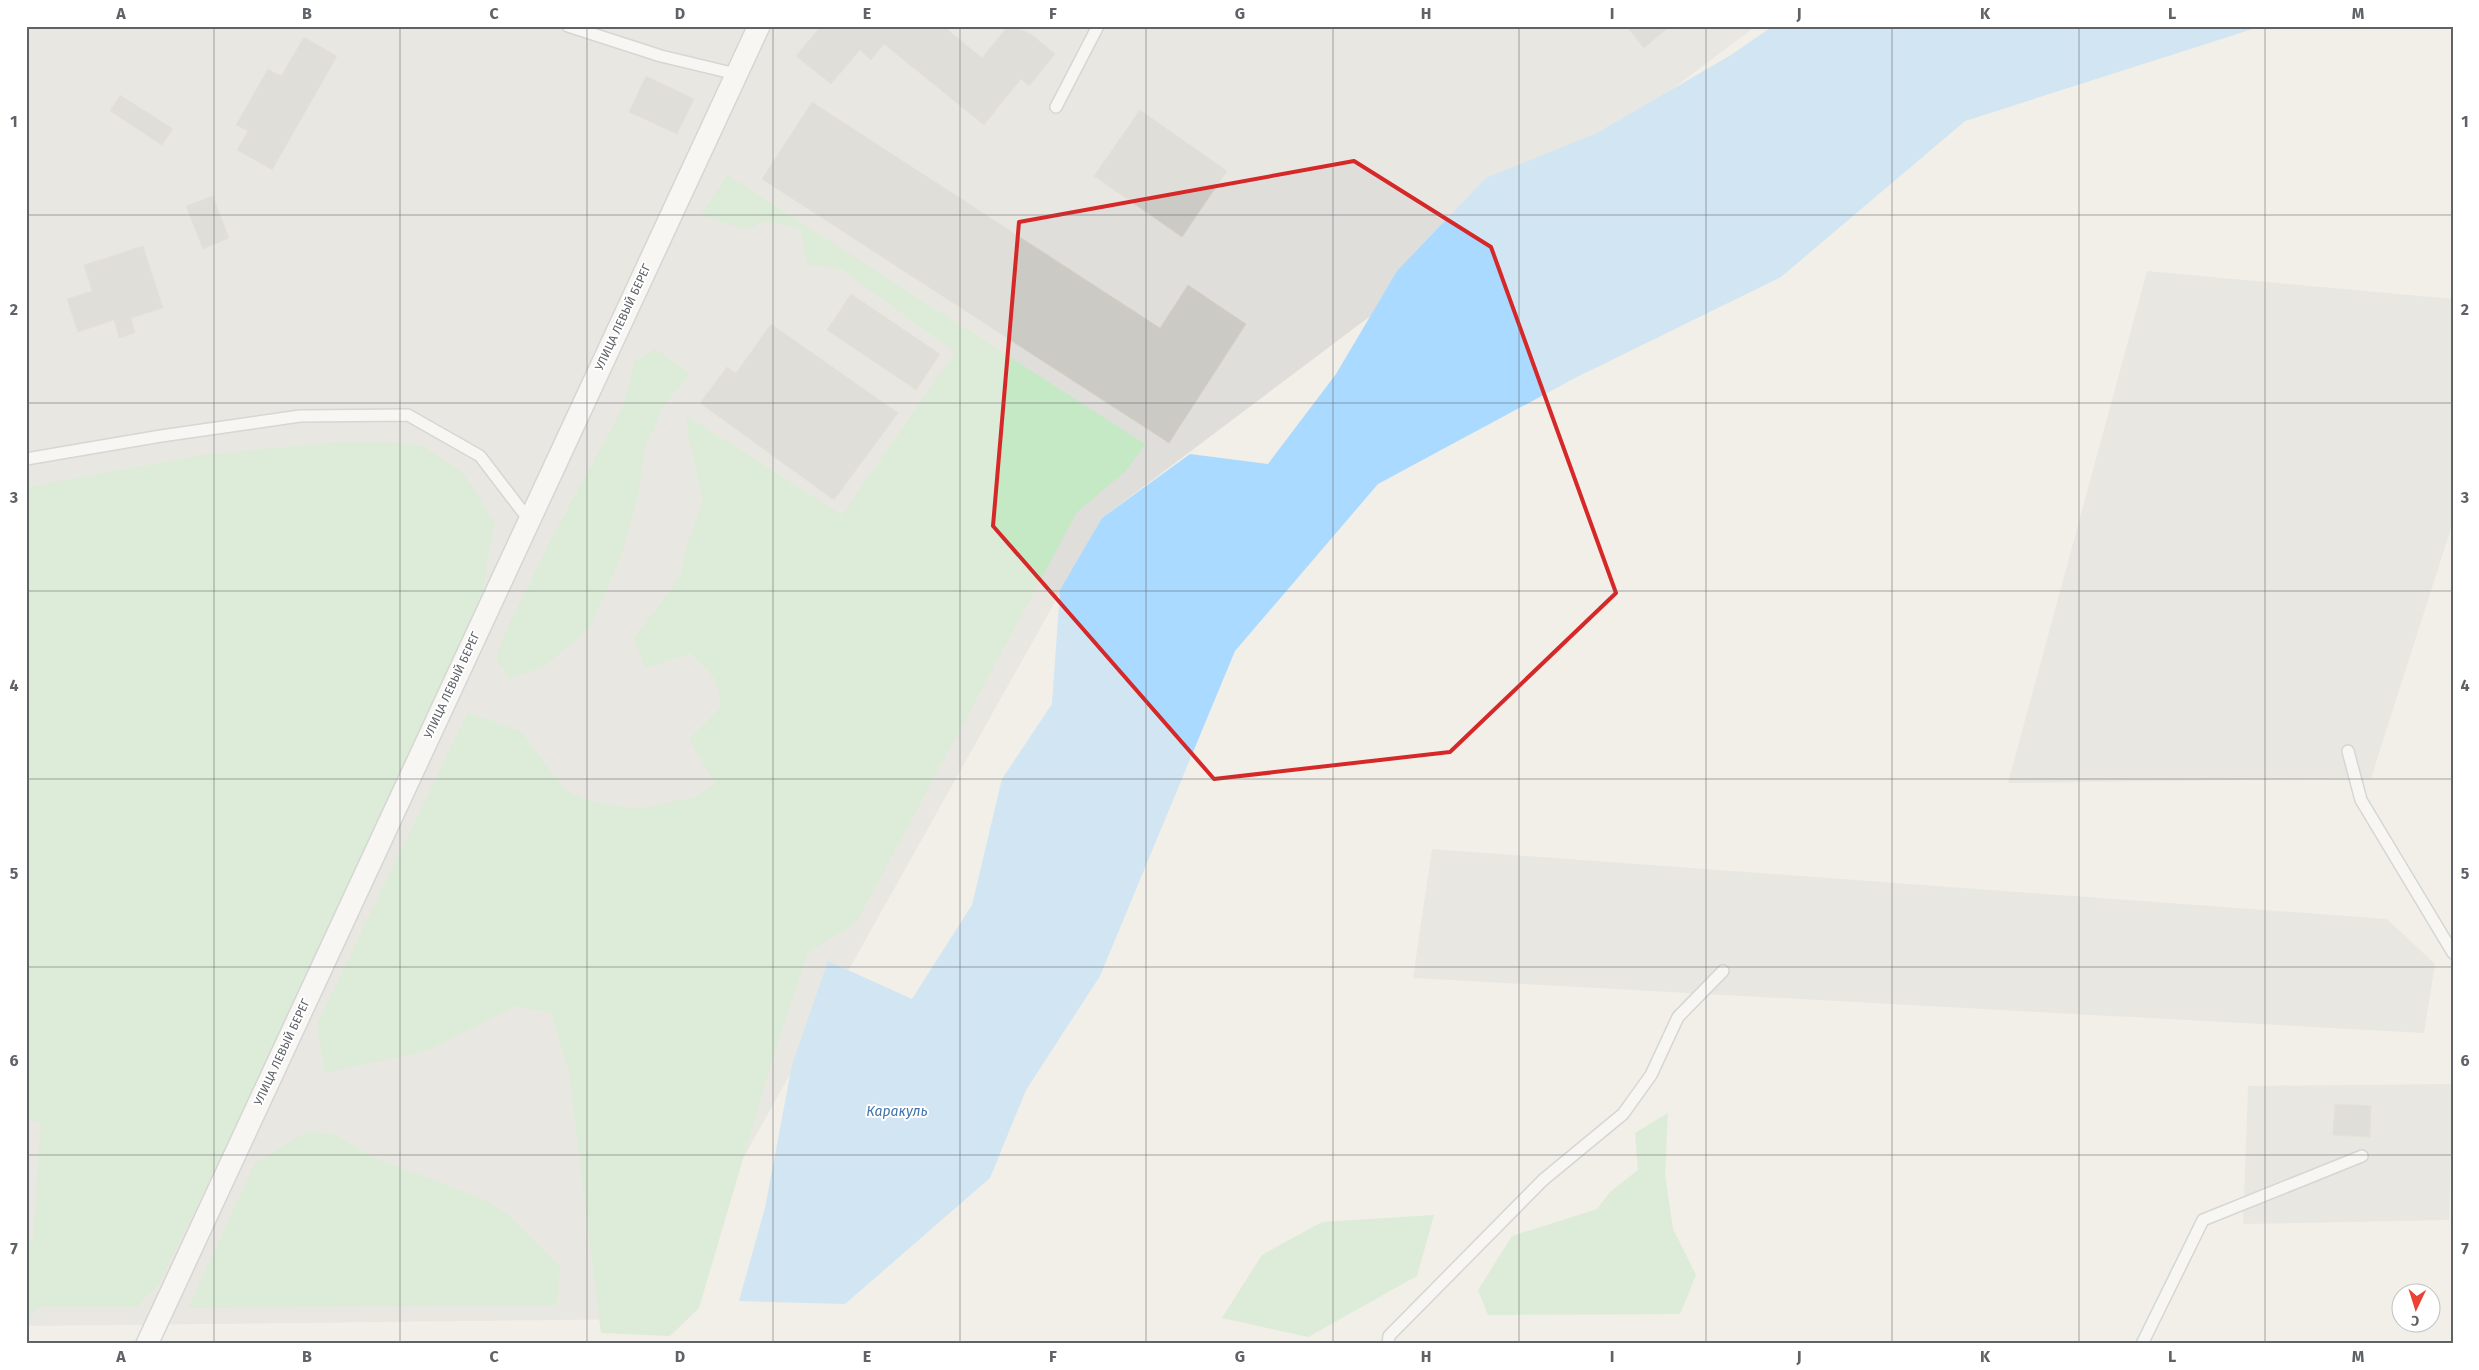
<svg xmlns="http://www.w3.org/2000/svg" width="2479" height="1370" viewBox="0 0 2479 1370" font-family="'Fira Sans',sans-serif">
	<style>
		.industrial { fill: #e0deda }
		.green { fill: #c5e8c5 }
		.water { fill: #aadaff }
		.building { fill: #cccac5; stroke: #d6d1c6 }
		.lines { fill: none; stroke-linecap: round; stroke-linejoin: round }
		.lane-casing { stroke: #b5b8bc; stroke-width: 14 }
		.street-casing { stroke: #b5b8bc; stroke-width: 24 }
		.lane { stroke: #fff; stroke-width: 11 }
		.street { stroke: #fff; stroke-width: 21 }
		.marked { fill: none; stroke: #d62828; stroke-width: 4; stroke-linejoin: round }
		.grid { fill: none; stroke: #5f6368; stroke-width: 1; stroke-opacity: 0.55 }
		.labels { text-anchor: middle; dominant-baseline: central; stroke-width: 4; stroke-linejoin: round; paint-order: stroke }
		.street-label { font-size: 12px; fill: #5f6368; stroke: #fff }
		.water-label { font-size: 14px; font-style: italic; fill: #4174aa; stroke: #fff }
		.neatline { fill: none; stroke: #5f6368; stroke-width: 2 }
		.grid-label { font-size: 16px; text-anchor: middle; font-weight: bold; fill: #5f6368 }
	</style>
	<rect width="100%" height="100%" fill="#f1efe8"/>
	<!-- industrial -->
	<path class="industrial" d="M26 26H1756L1102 518 653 1319 26 1326Z
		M2147 271 2453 299V522L2371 778 2008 783Z
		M1432 849 2387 919 2435 964 2424 1033 1413 978Z
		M2453 1084 2449 1220 2243 1224 2248 1086Z"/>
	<!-- green -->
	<path class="green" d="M727 175 1145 444 1126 471 1077 512 856 923 808 952 773 1057 699 1308 670 1336 601 1333 569 1072 551 1013 516 1006 426 1051 325 1073 317 1024 468 712 521 732 565 790 586 800 637 809 695 797 715 783 689 739 722 706 715 679 691 653 646 668 634 639 680 576 687 544 703 501 688 435 687 416 842 515 955 352 841 269 807 265 800 229 763 221 747 230 700 215Z
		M655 349 690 373 663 407 645 448 637 499 622 554 589 629 544 666 510 679 496 658 508 626 551 539 624 406 634 362Z
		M372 441 421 445 464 474 495 523 487 563 479 627 159 1284 137 1307H38L26 1324V1239H33L41 1123 26 1118V487L203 455 326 443Z
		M1668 1113 1665 1175 1673 1229 1696 1275 1680 1314 1488 1315 1478 1290 1512 1236 1597 1209 1610 1192 1638 1170 1635 1133Z
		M308 1131 335 1135 373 1157 485 1200 511 1217 560 1266 557 1305 188 1308 255 1163Z
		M1434 1215 1417 1276 1308 1337 1222 1318 1262 1255 1322 1222Z"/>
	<!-- water -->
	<path class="water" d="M1773 26H2262L1965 121 1781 277 1575 378 1378 484 1235 651 1100 976 1026 1090 990 1178 845 1304 739 1301 765 1208 792 1065 828 961 912 999 972 905 1002 779 1052 704 1060 590 1102 518 1190 454 1268 464 1336 374 1397 271 1486 178 1597 133 1731 55Z"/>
	<!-- building -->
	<path class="building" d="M821 26H943L982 58 1008 26H1011L1031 34 1055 54 1029 86 1021 79 984 125 884 44 871 60 860 50 831 84 796 56Z
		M1626 26H1670L1644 48Z
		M304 37 337 56 272 170 237 150 248 131 236 125 268 69 281 76Z
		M646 76 694 99 677 134 629 112Z
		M120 95 173 129 162 145 110 111Z
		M812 102 1160 328 1188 285 1246 324 1169 443 762 179Z
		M1140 110 1227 171 1182 237 1094 176Z
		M213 196 229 238 203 249 186 206Z
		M143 246 163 308 131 318 135 333 119 338 114 320 78 332 67 299 92 291 84 265Z
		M851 294 940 354 916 390 827 330Z
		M771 324 898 413 834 500 700 403 727 367 736 373Z
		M2335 1104 2371 1106 2370 1137 2333 1135Z"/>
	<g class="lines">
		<defs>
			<path id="lane" d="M568 26 661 56 736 74
				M1056 107 1098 26
				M26 459 161 436 300 416 408 415 480 456 529 520
				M2348 751 2361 800 2453 953
				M1388 1344 1389 1336 1543 1180 1623 1114 1651 1075 1678 1017 1723 971
				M2142 1344 2203 1220 2362 1156"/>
			<path id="street" d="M147 1344 759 26"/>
		</defs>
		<!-- lane casing -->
		<use href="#lane" class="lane-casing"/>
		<!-- street casing -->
		<use href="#street" class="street-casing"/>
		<!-- lane -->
		<use href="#lane" class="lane"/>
		<!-- street -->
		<use href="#street" class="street"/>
	</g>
	<!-- marked area -->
	<path d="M0 0H2479V1370H0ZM1354 161 1491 247 1616 593 1450 752 1214 779 993 526 1019 222Z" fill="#f1efe8" fill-opacity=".55" fill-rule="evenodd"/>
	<path class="marked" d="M1354 161 1491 247 1616 593 1450 752 1214 779 993 526 1019 222Z"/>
	<!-- grid -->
	<path class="grid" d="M214 26V1344M400 26V1344M587 26V1344M773 26V1344M960 26V1344M1146 26V1344M1333 26V1344M1519 26V1344M1706 26V1344M1892 26V1344M2079 26V1344M2265 26V1344M26 215H2453M26 403H2453M26 591H2453M26 779H2453M26 967H2453M26 1155H2453"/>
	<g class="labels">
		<!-- street labels -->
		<g class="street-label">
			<text transform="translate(623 317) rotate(-65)">УЛИЦА ЛЕВЫЙ БЕРЕГ</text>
			<text transform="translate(452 685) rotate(-65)">УЛИЦА ЛЕВЫЙ БЕРЕГ</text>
			<text transform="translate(282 1052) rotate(-65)">УЛИЦА ЛЕВЫЙ БЕРЕГ</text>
		</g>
		<!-- water labels -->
		<g class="water-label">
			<text x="897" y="1111">Каракуль</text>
		</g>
	</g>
	<!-- border -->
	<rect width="2479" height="1370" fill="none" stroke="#ffffff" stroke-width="55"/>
	<!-- north arrow -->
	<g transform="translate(2416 1308) rotate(184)"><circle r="24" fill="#ffffff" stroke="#bfc1c3"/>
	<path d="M0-4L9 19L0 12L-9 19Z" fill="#ea4335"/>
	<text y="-8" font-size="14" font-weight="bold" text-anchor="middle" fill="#5f6368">С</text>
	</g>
	<rect x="28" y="28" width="2424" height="1314" class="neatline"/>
	<g class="grid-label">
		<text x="121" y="19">A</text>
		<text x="307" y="19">B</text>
		<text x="494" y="19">C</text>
		<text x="680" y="19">D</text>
		<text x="867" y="19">E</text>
		<text x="1053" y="19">F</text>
		<text x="1240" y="19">G</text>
		<text x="1426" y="19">H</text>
		<text x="1612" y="19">I</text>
		<text x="1799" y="19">J</text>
		<text x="1985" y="19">K</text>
		<text x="2172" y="19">L</text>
		<text x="2358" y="19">M</text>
		<text x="14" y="127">1</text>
		<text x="2465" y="127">1</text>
		<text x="14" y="315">2</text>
		<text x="2465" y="315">2</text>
		<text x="14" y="503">3</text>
		<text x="2465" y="503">3</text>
		<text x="14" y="691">4</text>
		<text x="2465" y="691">4</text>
		<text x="14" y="879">5</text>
		<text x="2465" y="879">5</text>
		<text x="14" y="1066">6</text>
		<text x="2465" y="1066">6</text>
		<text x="14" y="1254">7</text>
		<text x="2465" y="1254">7</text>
		<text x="121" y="1362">A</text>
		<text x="307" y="1362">B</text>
		<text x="494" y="1362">C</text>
		<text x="680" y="1362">D</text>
		<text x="867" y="1362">E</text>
		<text x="1053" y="1362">F</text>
		<text x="1240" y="1362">G</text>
		<text x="1426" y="1362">H</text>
		<text x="1612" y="1362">I</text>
		<text x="1799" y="1362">J</text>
		<text x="1985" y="1362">K</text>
		<text x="2172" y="1362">L</text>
		<text x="2358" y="1362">M</text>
	</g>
</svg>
